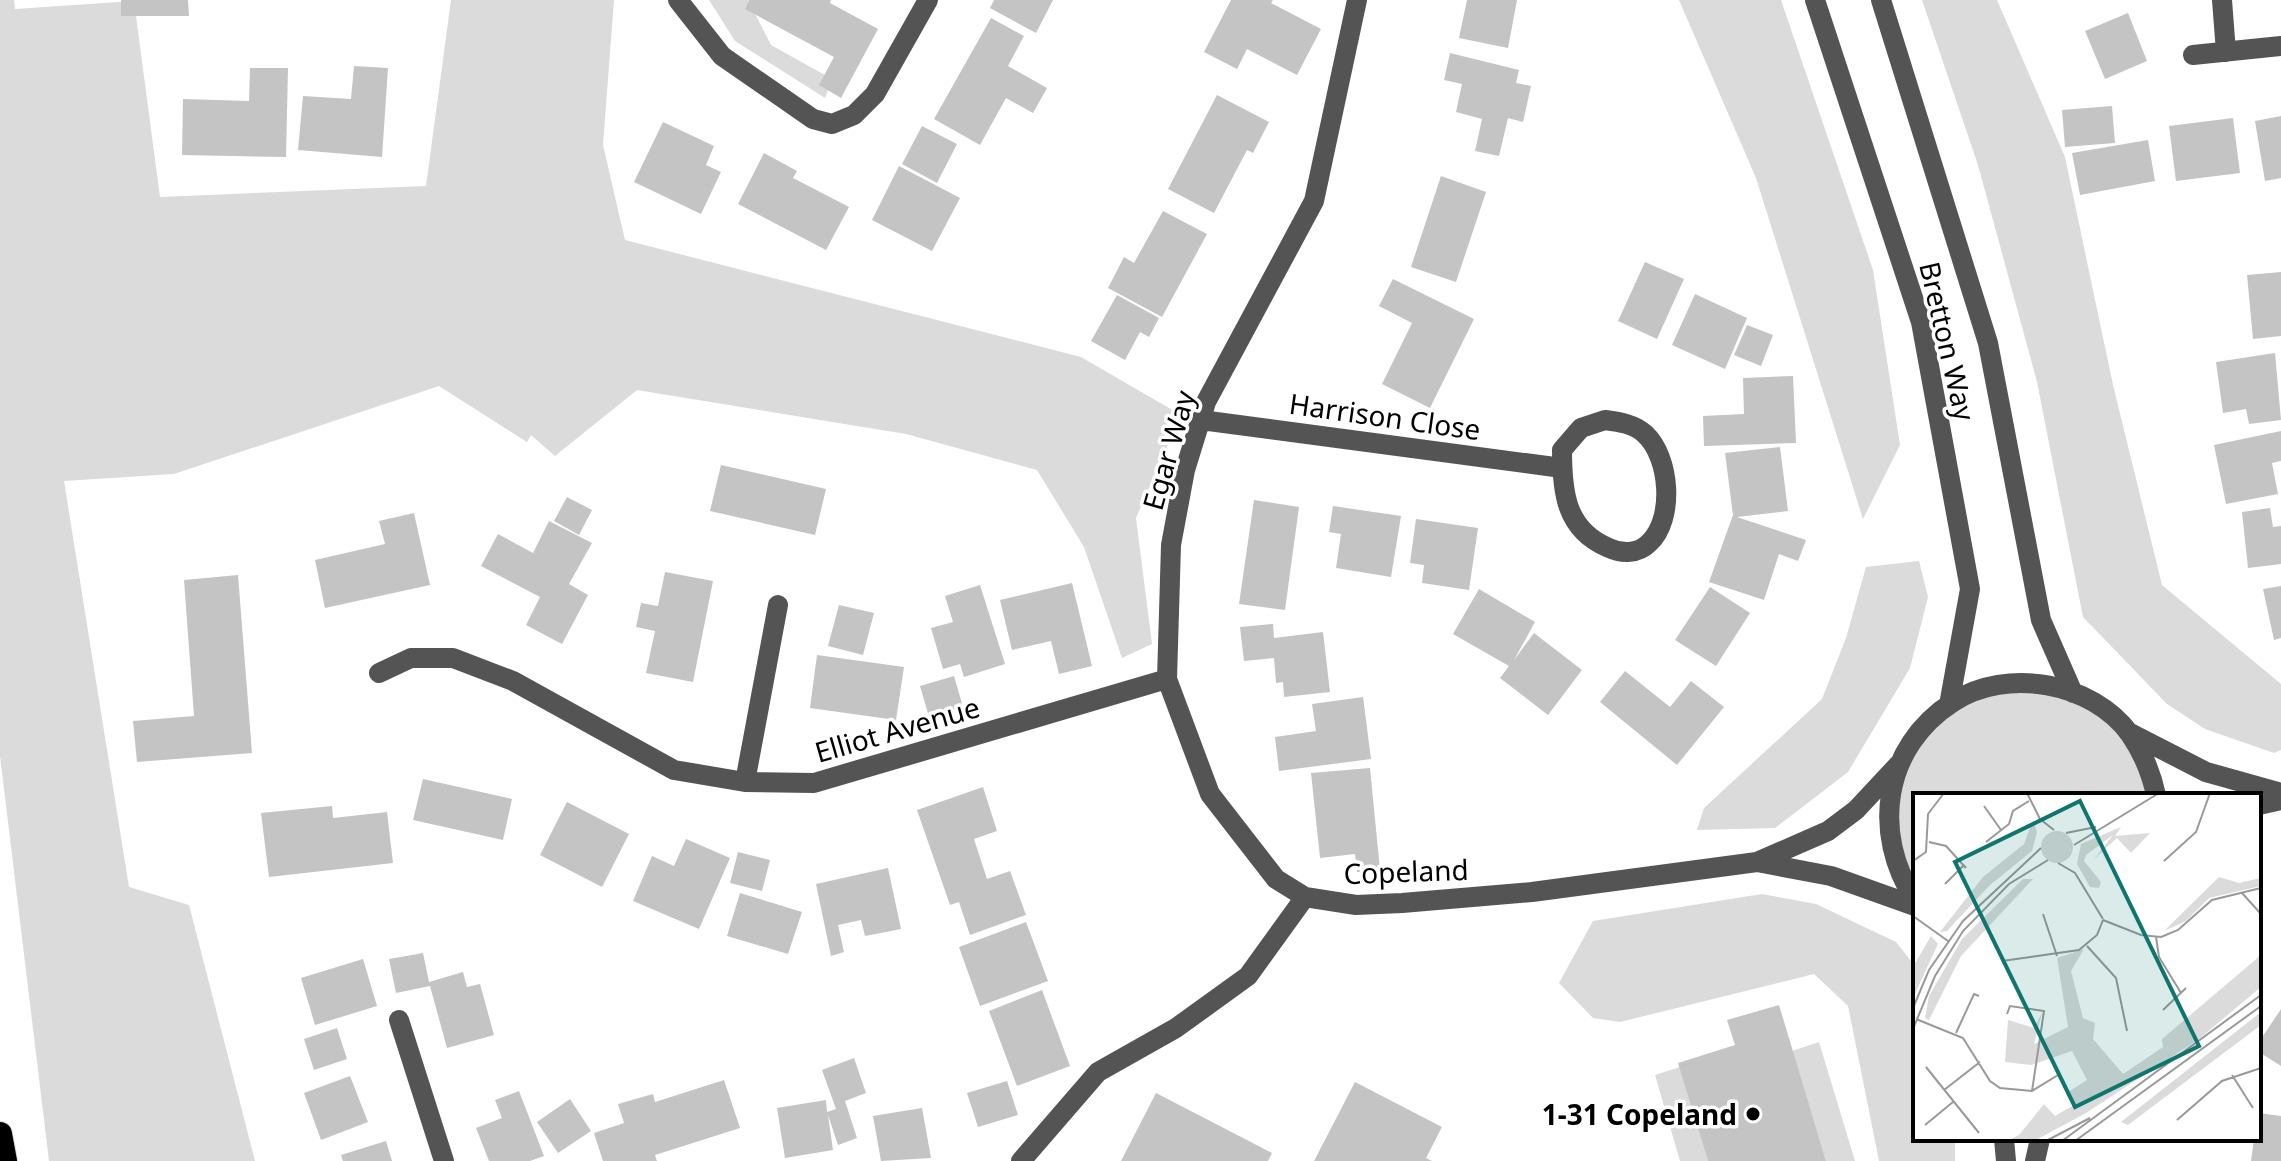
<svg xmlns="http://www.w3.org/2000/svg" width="2281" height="1161" viewBox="0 0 2281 1161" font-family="'Noto Sans',sans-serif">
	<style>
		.green { fill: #dbdbdb }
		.building { fill: #c4c4c4 }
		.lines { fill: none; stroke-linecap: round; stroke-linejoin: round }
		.highway-casing { stroke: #dbdbdb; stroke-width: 26 }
		.minor { stroke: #545454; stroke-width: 20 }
		.highway { stroke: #000; stroke-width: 24 }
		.poi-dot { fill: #000; stroke: #fff; stroke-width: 3 }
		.labels { text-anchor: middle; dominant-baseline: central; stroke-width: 7; stroke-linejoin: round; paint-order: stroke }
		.street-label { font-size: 28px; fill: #000; stroke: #fff }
		.poi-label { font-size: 28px; font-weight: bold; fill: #000; stroke: #fff; text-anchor: end }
		.inset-road { fill: none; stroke: #999; stroke-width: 2 }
		.view { fill: #0f766e; fill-opacity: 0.15; stroke: #0f766e; stroke-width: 4 }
		.inset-edge { fill: none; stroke: #000; stroke-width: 4 }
	</style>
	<rect width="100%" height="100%" fill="#fff"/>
	<!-- green -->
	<path class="green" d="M0 0H14L15 9 134 1 160 197 426 186 451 0H614L603 145 625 240 1081 357 1181 415 1136 518 1152 644 1122 658 1084 547 1037 470 906 434 637 390 555 456 531 435 527 442 439 386 174 474 64 481 129 887 189 905 255 1161H49L0 756Z
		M709 0H748L771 45 832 79 825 98 735 41Z
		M1679 0H1781L1873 270 1900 445 1863 519 1756 178Z
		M1922 0H1997L2065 157 2113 385 2162 585 2281 684V750L2274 753 2205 729 2167 704 2083 617 2037 382 1978 165Z
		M1919 561 1928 597 1910 668 1848 772 1775 828 1697 830 1704 808 1822 699 1846 638 1866 567Z
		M1988 687 2064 689 2128 732 2156 795H1915V900L1889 802 1924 726Z
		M1762 894 1816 904 1896 942 1915 966V1139H1955V1161H1879L1848 1006 1814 974 1620 1022 1593 1018 1559 983 1593 921Z
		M1819 1042 1855 1161H1826L1792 1051Z
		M1680 1067 1708 1161H1680L1655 1075Z"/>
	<!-- building -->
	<path class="building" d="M121 0H188L189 16H121Z
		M749 0H831L830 3 878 29 841 98 819 85 834 57 745 9Z
		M994 0H1053L1036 33 990 8Z
		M1231 0H1273L1271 3 1321 29 1297 75 1247 49 1237 69 1204 52Z
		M1467 0H1517L1508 48 1459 38Z
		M2128 13 2147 61 2105 79 2085 31Z
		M991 18 1024 36 1008 66 1047 88 1033 113 1006 98 980 145 934 119Z
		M1450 53 1519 70 1516 83 1531 86 1523 122 1508 118 1499 156 1475 151 1482 119 1456 112 1462 84 1444 80Z
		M354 66 388 68 382 157 298 150 303 96 351 99Z
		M250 68H288L286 157 182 155 183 99 249 101Z
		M1217 95 1269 122 1253 153 1247 150 1214 213 1168 189Z
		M2112 106 2115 143 2065 147 2062 110Z
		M2281 116V178L2265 181 2255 121Z
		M2233 118 2240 173 2176 181 2169 126Z
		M663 122 714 146 706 165 721 172 701 214 634 182Z
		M922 126 957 144 937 183 902 164Z
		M2148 140 2155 181 2080 195 2072 153Z
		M764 153 797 171 793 178 849 207 826 250 738 204Z
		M899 166 960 198 932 251 872 220Z
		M1441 176 1486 192 1456 282 1411 267Z
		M1163 211 1207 234 1162 317 1108 288 1124 257 1134 263Z
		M1645 262 1684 279 1657 339 1618 321Z
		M2281 272V336L2253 339 2247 275Z
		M1393 279 1474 319 1430 408 1382 384 1412 323 1379 306Z
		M1695 294 1747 318 1725 369 1672 345Z
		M1117 295 1159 318 1149 337 1140 332 1125 360 1091 341Z
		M1747 325 1773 335 1761 366 1734 355Z
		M2275 353 2281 420 2249 424 2246 409 2223 413 2216 362Z
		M1793 376 1796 443 1704 446 1703 416 1744 414 1743 378Z
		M2281 431V461L2272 463 2278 494 2226 504 2214 445Z
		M1780 447 1788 511 1737 517 1806 540 1798 561 1779 554 1764 600 1709 582 1733 515 1725 453Z
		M721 465 826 489 815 535 710 511Z
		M567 497 592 510 579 535 554 521Z
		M1254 500 1299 507 1285 610 1239 604Z
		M1333 506 1401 516 1391 577 1336 568 1341 534 1329 532Z
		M2270 508 2273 527 2281 526V564L2248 568 2242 512Z
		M414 513 430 585 325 608 315 560 385 544 379 521Z
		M1416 519 1478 528 1469 590 1422 583 1424 565 1410 563Z
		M549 521 592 543 569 584 588 595 562 644 526 625 540 597 481 566 498 534 533 553Z
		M665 572 713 581 693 682 646 673 655 631 636 627 641 603 658 606Z
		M238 575 252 753 137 762 133 721 194 716 184 580Z
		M1072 583 1092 666 1059 674 1051 641 1012 650 1000 600Z
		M980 585 1005 664 964 677 960 664 943 669 931 628 953 622 945 596Z
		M2281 586V638L2274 640 2263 589Z
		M1710 587 1750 613 1716 666 1675 640Z
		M1479 589 1535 622 1514 660 1534 633 1582 670 1548 715 1500 678 1509 666 1453 634Z
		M839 605 874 613 863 655 828 646Z
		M1273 624 1274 638 1323 632 1330 692 1284 697 1283 682 1276 683 1274 658 1244 661 1240 627Z
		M817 655 904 667 896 720 810 708Z
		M1625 671 1670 707 1691 681 1724 707 1677 765 1600 702Z
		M954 676 963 707 929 717 920 686Z
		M1363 697 1371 759 1279 771 1275 737 1316 731 1312 704Z
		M1370 768 1380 870 1357 872 1355 854 1320 858 1311 773Z
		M423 779 512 799 503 840 413 820Z
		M983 787 997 831 974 839 987 879 1010 871 1026 915 970 935 959 902 950 905 917 810Z
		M567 802 629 834 602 887 540 855Z
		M332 806 333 818 387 812 393 863 269 877 261 813Z
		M686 839 730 858 699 929 633 901 652 856 674 866Z
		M738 852 770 860 762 891 730 883Z
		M888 868 901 929 865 936 861 920 838 925 844 952 831 956 816 884Z
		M740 893 802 912 788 954 727 936Z
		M1026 922 1048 981 980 1006 959 947Z
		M423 953 429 982 463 972 467 987 480 984 494 1035 447 1048 430 986 396 993 389 959Z
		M363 959 377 1006 315 1025 301 978Z
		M1042 990 1070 1066 1017 1086 989 1011Z
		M1779 1005 1826 1161H1708L1678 1063 1735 1045 1727 1020Z
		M2281 1009V1066L2259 1052V1042Z
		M337 1028 347 1059 314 1070 304 1039Z
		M854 1058 866 1093 845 1101 857 1138 838 1145 828 1115 833 1150 785 1158 777 1108 826 1100 827 1112 836 1109 822 1070Z
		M350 1076 368 1122 321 1140 304 1093Z
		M724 1080 740 1128 655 1155 657 1161H603L594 1133 624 1123 618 1104 653 1094 655 1102Z
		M1007 1081 1018 1115 978 1127 967 1093Z
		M1355 1082 1442 1127 1426 1158 1432 1161H1314Z
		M519 1091 544 1156 530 1161H489L476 1128 502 1118 495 1100Z
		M1156 1093 1272 1153 1268 1161H1121Z
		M570 1099 591 1131 558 1153 537 1122Z
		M922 1108 931 1158 881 1161 873 1116Z
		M2259 1113 2281 1116V1161H2251L2254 1139H2259Z
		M386 1141 392 1161H343L341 1155Z"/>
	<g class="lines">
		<defs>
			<path id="highway" d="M0 1134 5 1161"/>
		</defs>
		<!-- highway casing -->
		<use href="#highway" class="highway-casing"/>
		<!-- minor -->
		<path class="minor" d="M678 0 722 56 813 119 832 124 854 115 875 94 928 0
			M1357 0 1314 201 1206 402 1185 470 1171 545 1167 679 1210 794 1276 879 1305 897 1356 905 1402 903 1532 892 1757 862 1828 831 1856 810 1899 764
			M1815 0 1921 322 1970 589 1949 705
			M1881 0 1988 343 2041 620 2073 693
			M2222 0 2226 52
			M2193 55 2281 46
			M1201 420 1562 468
			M1605 420C1620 422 1634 424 1645 434 1670 457 1675 519 1649 543 1638 554 1622 554 1609 548 1565 530 1562 491 1562 450L1581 428Z
			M379 673 411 658H453L513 681 674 770 745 782 814 783 1167 679
			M2128 732 2206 772 2281 793
			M745 782 778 605
			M2259 805 2281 800
			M1757 862 1831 876 1915 906
			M1915 900C1871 833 1883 747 1953 702 2007 667 2092 682 2130 734 2143 753 2151 772 2156 795
			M399 1020 444 1161
			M2004 1139 2006 1161
			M1021 1161 1098 1072 1176 1028 1248 976 1305 897
			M2035 1161 2040 1139"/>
		<!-- highway -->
		<use href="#highway" class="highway"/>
	</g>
	<!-- markers -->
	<circle class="poi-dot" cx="1753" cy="1114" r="8"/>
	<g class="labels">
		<!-- street labels -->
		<g class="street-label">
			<text transform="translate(1948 341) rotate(77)">Bretton Way</text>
			<text transform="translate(1385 416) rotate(8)">Harrison Close</text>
			<text transform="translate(1168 450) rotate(-74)">Egar Way</text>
			<text transform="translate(897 729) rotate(-16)">Elliot Avenue</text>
			<text transform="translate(1406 871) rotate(-2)">Copeland</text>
		</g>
		<!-- poi labels -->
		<g class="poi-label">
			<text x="1737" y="1114">1-31 Copeland</text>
		</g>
	</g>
	<!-- overview -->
	<g transform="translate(1913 793)">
		<rect width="348" height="348" fill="#fff"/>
		<path d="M120 27 124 39 119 58 76 93 34 138 27 139 70 84 111 51ZM208 34 202 43 237 40 218 60 204 45 181 66 200 42 173 62 171 68 188 89 186 95 177 94 164 71 168 51ZM128 54a16 16 0 1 1 32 0a16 16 0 1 1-32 0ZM306 84 326 90 348 85V93L296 105 273 128 251 138ZM110 86H120L48 163 16 227 12 225 16 203 49 146ZM18 143 25 151 0 205V174ZM171 156 158 178 170 225 182 230 180 246 210 281 250 254 249 246 348 162V194L286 246 173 320 121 348H94L106 342 131 311 142 323 161 312 155 299 174 287 159 258 118 272 92 269 95 227 121 235 129 220 121 251 155 234 144 165ZM348 219V232L215 332 208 329Z" fill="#dbdbdb"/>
		<path class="inset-road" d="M114 0 127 26 141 37M71 13 88 37M153 40 183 34M16 49 33 53 53 75M73 49 96 31 100 18 116 8M161 52 246 0M0 68 13 59 15 21 31 0M251 68 283 39 297 0M145 70 162 80 190 126M32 91 51 72M329 100 348 121M130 121 144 163M0 123 35 148M190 127 228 142 248 144 265 137 299 107 348 95M243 144 246 164 268 200M174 153 203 185 214 238M89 168 166 157 184 142 190 127M0 215 16 177 50 128 128 55M250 217 273 195M94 221 97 213 131 218 119 298M3 226 50 245 77 288 87 295 119 298 145 282M0 236 22 183 50 138 96 91 135 67M43 240 61 201 66 203M13 274 66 340M319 282 340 315M31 297 67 269M264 327 309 288 348 275M12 332 40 309M133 348 177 325M149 348 348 202M162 348 348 213"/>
		<path class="view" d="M167 8 286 253 162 314 42 69Z"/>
		<rect width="348" height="348" class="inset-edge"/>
	</g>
</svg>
